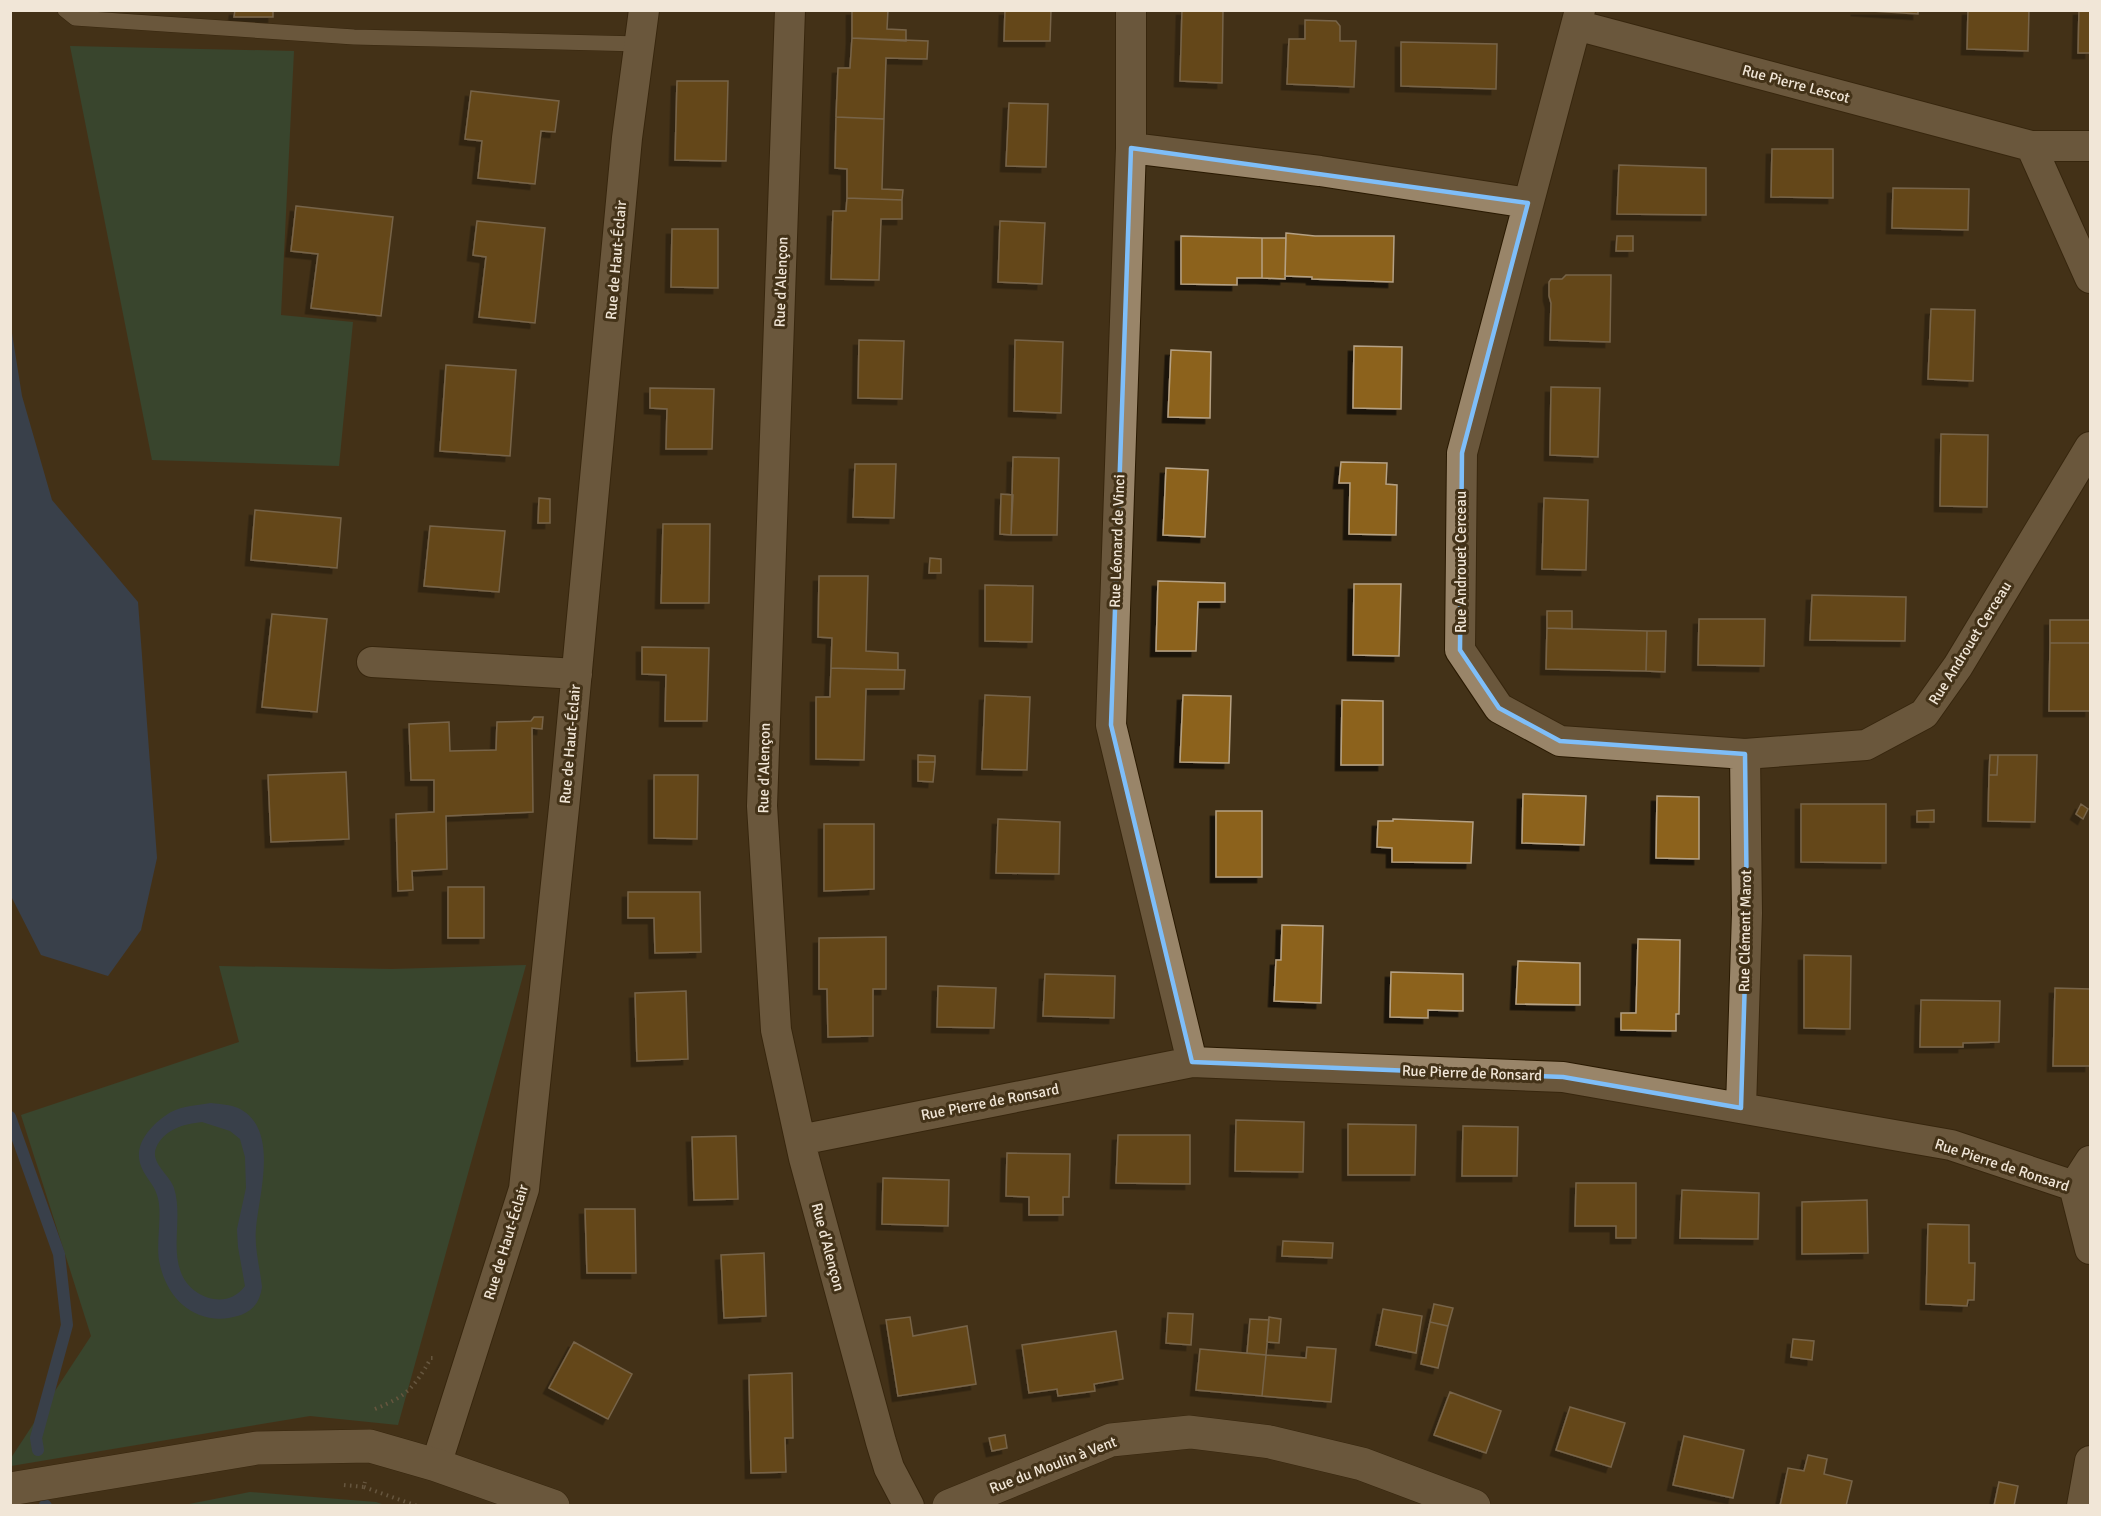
<svg xmlns="http://www.w3.org/2000/svg" width="2101" height="1516" viewBox="0 0 2101 1516" font-family="Signika,sans-serif">
	<style>
		.green { fill: #2d5d48 }
		.water { fill: #2e5288; fill-rule: evenodd }
		.lines { fill: none; stroke-linecap: round; stroke-linejoin: round }
		.stream { stroke: #2e5288; stroke-width: 12 }
		.building { fill: #8c621b; stroke: #b5a184; stroke-width: 1.5; filter: url(#shadow) }
		.service-casing { stroke: #291901; stroke-width: 16 }
		.minor-casing { stroke: #291901; stroke-width: 32 }
		.tertiary-casing { stroke: #291901; stroke-width: 34 }
		.path { stroke: #91836e; stroke-width: 4; stroke-dasharray: 1.5 4.5; stroke-linecap: butt }
		.service { stroke: #998569; stroke-width: 15 }
		.minor { stroke: #998569; stroke-width: 30 }
		.tertiary { stroke: #998569; stroke-width: 33 }
		.marked { fill: none; stroke: #7ebef9; stroke-width: 4.5; stroke-linejoin: round }
		.labels { text-anchor: middle; dominant-baseline: central; stroke-width: 6; stroke-linejoin: round; paint-order: stroke }
		.street-label { font-size: 15px; fill: #f1e6d7; stroke: #433218 }
	</style>
	<defs>
		<filter id="shadow"><feDropShadow dx="-5.5" dy="5.5" stdDeviation="0" flood-color="#0009"/></filter>
	</defs>
	<rect width="100%" height="100%" fill="#433218"/>
	<!-- green -->
	<path class="green" d="M70 46 294 51 281 315 353 322 339 466 152 460Z
		M526 965 398 1425 310 1416 11 1466V1458L91 1336 21 1115 239 1042 219 966 392 969Z
		M250 1492 376 1502 385 1505H184Z"/>
	<!-- water -->
	<path class="water" d="M11 327 22 396 52 500 138 602 157 858 141 930 108 976 41 955 11 896Z
		M211 1103C220 1104 231 1105 238 1108 280 1128 259 1193 256 1228 254 1247 260 1268 262 1287 260 1301 254 1310 241 1315 199 1329 166 1301 159 1260 156 1241 163 1211 157 1195 154 1184 143 1175 140 1163 134 1142 154 1122 171 1112 183 1106 198 1105 211 1103ZM202 1122 230 1131 240 1139 245 1157 246 1188 237 1229 238 1247 245 1286C228 1310 193 1299 182 1275 170 1248 183 1217 174 1188 170 1175 150 1163 156 1148 164 1129 184 1124 202 1122Z"/>
	<g class="lines">
		<!-- stream -->
		<path class="stream" d="M10 1117 59 1254 67 1325 36 1438 38 1450
			M45 1505 46 1506"/>
	</g>
	<!-- building -->
	<path class="building" d="M235 10H273V17H234Z
		M852 10H888L887 29 906 30V41L852 38Z
		M1005 10H1051L1050 41H1004Z
		M1182 10 1223 11 1222 83 1180 81Z
		M1856 10H1918V14Z
		M1968 10H2029L2028 51 1967 49Z
		M2079 10H2090V53H2078Z
		M1305 20 1336 21 1340 26V41H1356L1354 87 1287 84 1289 39H1305Z
		M852 38 928 41 927 59 886 58 884 119 836 117 838 68H850Z
		M1401 42 1497 44 1496 89 1401 86Z
		M677 81H728L726 161 675 160Z
		M471 91 559 101 555 132 541 131 535 184 478 178 482 141 465 139Z
		M1009 103 1048 104 1046 167 1006 166Z
		M836 117 884 119 882 189 903 190 902 200 847 198V169L835 168Z
		M1772 149H1833V198L1771 197Z
		M1619 165 1706 168V215L1617 214Z
		M1893 188 1969 189 1968 230 1892 228Z
		M847 198 902 200V219H881L879 280 831 279 833 211H846Z
		M296 206 393 217 381 316 311 308 318 254 291 251Z
		M477 221 545 228 535 323 479 317 486 257 473 255Z
		M1000 221 1045 223 1042 284 998 282Z
		M672 229H718V288L671 287Z
		M1286 233 1315 236H1394L1393 282 1312 279V277L1285 276Z
		M1181 236 1262 238V278H1237V285L1181 284Z
		M1617 236H1633V251H1616Z
		M1262 238H1286L1285 279 1262 278Z
		M1566 275H1611L1610 342 1550 340 1551 303 1549 296V282L1551 279H1562Z
		M1931 309 1975 310 1973 381 1928 379Z
		M859 340 904 341 902 399 858 398Z
		M1015 340 1063 342 1061 413 1014 411Z
		M1354 346 1402 347 1401 409 1353 408Z
		M1171 350 1211 352 1210 418 1168 417Z
		M446 365 516 370 510 456 440 451Z
		M1551 387 1600 388 1598 457 1550 455Z
		M650 388 714 389 712 449H666L667 409 650 408Z
		M1941 434 1988 435 1987 507 1940 506Z
		M1013 457 1059 458 1057 535H1011Z
		M1341 462 1387 463 1386 484 1397 485 1396 535 1349 534 1350 483H1339Z
		M855 464H896L894 518 853 517Z
		M1166 468 1208 470 1205 537 1163 535Z
		M1001 494 1013 495 1011 535 1000 534Z
		M539 498 550 499V523H538Z
		M1544 498 1588 500 1586 570 1542 569Z
		M255 510 341 518 337 568 251 560Z
		M663 524H710L709 603H661Z
		M430 526 505 531 499 592 424 586Z
		M930 558 941 559V573H929Z
		M819 576H868L866 651 898 653V670L831 668 832 638 818 637Z
		M1158 581 1225 583V602H1198L1196 651H1156Z
		M1354 584H1401L1399 656 1353 655Z
		M985 585 1033 586 1032 642 985 641Z
		M1812 595 1906 597 1905 641 1810 640Z
		M1547 611H1572V629L1547 628Z
		M272 614 327 619 317 712 262 707Z
		M1699 619H1765L1764 666 1698 665Z
		M2050 620H2090V643H2050Z
		M1547 628 1647 631 1646 671 1546 669Z
		M1647 631H1666L1665 672 1646 671Z
		M2050 643H2090V711H2049Z
		M642 647 709 648 707 721H665L666 675 642 674Z
		M831 668 905 670 904 689H866L864 760 816 759V697H830Z
		M985 695 1030 697 1027 770 982 769Z
		M1183 695 1231 696 1229 763 1180 762Z
		M1342 700 1383 701V765H1341Z
		M534 717H543L542 729 532 728 533 812 446 816 447 869 412 871 413 890 398 891 396 814 434 812V780H411L409 724 449 722 450 751 496 750 497 722 531 721Z
		M918 755 935 756V762H918Z
		M1990 755H1998L1997 775H1989Z
		M1998 755H2037L2035 822 1988 821 1989 775H1997Z
		M918 762H935L933 782 918 781Z
		M346 772 349 839 271 842 268 775Z
		M654 775H698L697 839 654 838Z
		M1523 794 1586 796 1584 845 1522 843Z
		M1657 796 1699 797V859L1656 858Z
		M1801 804H1886V863L1801 862Z
		M2081 804 2088 809 2083 819 2076 814Z
		M1934 810V822H1917V811Z
		M1216 811H1262V877H1216Z
		M998 819 1060 822 1059 874 996 873Z
		M1393 819 1473 822 1471 863 1392 862V848L1377 847 1378 821H1393Z
		M824 824H874V889L824 891Z
		M448 887H484V938H448Z
		M628 892H700L701 952 655 953 654 918H628Z
		M1282 925 1323 926 1321 1003 1274 1001 1276 960H1281Z
		M886 937V989H873V1036L828 1037 827 989H819V938Z
		M1638 939 1680 940 1679 1014H1676V1031L1621 1030V1013H1636Z
		M1804 955 1851 956 1850 1029 1804 1028Z
		M1518 961 1580 963V1005L1516 1004Z
		M1391 972 1463 974V1011L1428 1010V1018L1390 1017Z
		M1045 974 1115 976 1114 1018 1043 1016Z
		M938 986 996 988 994 1028 937 1027Z
		M2055 988 2090 989V1066H2053Z
		M686 991 688 1059 637 1061 635 993Z
		M1921 1000 2000 1001 1999 1042 1963 1043V1047H1920Z
		M1236 1120 1304 1122 1303 1172 1235 1171Z
		M1348 1124 1416 1125 1415 1175H1348Z
		M1463 1126 1518 1127 1517 1176H1462Z
		M1118 1135H1190V1184L1116 1183Z
		M736 1136 738 1199 694 1200 692 1137Z
		M1007 1153 1070 1154 1069 1197H1063V1215H1029V1197L1006 1196Z
		M883 1178 949 1180 948 1226 882 1224Z
		M1576 1183H1636V1238H1616V1226H1575Z
		M1682 1190 1759 1193 1758 1239 1680 1238Z
		M1867 1200 1868 1253 1802 1254V1202Z
		M585 1209H635L636 1273H587Z
		M1928 1224 1969 1225V1263H1975L1974 1300H1968L1967 1306 1926 1304Z
		M1283 1241 1333 1243 1332 1258 1282 1256Z
		M764 1253 766 1316 724 1318 721 1255Z
		M1434 1304 1453 1308 1448 1326 1430 1322Z
		M1383 1309 1422 1316 1416 1353 1376 1345Z
		M1168 1313 1193 1314 1191 1345 1166 1343Z
		M910 1317 913 1336 967 1326 976 1384 898 1396 886 1320Z
		M1269 1317 1281 1319 1279 1343 1267 1342Z
		M1250 1319 1269 1320 1266 1355 1247 1353Z
		M1430 1322 1448 1326 1438 1368 1421 1364Z
		M1116 1331 1123 1379 1094 1384 1095 1391 1058 1396 1057 1389 1029 1393 1022 1345Z
		M1793 1339 1814 1341 1812 1360 1791 1357Z
		M574 1342 632 1374 608 1419 549 1388Z
		M1307 1347 1336 1349 1331 1402 1262 1396 1266 1355 1306 1358Z
		M1200 1349 1266 1355 1262 1396 1196 1390Z
		M792 1373 793 1438H785L786 1472 751 1473 749 1375Z
		M1450 1392 1501 1411 1486 1453 1434 1435Z
		M1570 1407 1625 1423 1611 1467 1556 1450Z
		M1005 1435 1007 1448 992 1451 989 1438Z
		M1684 1436 1744 1450 1733 1498 1673 1485Z
		M1808 1455 1827 1459 1824 1474 1852 1481 1846 1506H1780L1788 1468 1804 1471Z
		M1999 1482 2018 1486 2014 1506H1994Z"/>
	<g class="lines">
		<defs>
			<path id="service" d="M65 10 75 18 354 37 640 44"/>
			<path id="minor" d="M790 10 762 806 776 1030 804 1158 881 1442 889 1468 909 1506
				M1131 10V148L1111 725 1192 1062
				M1580 10 1576 25 2031 146H2090
				M1576 25 1462 453 1460 650 1499 708 1560 741 1745 754 1866 745 1924 714 1958 666 2090 447
				M2031 146 2090 278
				M1131 148 1320 171 1528 203
				M372 662 577 674
				M1741 1108 1747 913 1745 754
				M800 1140 1192 1062 1563 1077 1951 1145 2074 1186 2090 1249
				M2074 1186 2090 1161
				M436 1465 524 1189 565 798 627 138 644 10
				M2082 1506 2090 1461"/>
			<path id="tertiary" d="M10 1489 257 1448 370 1446 436 1465 553 1506
				M949 1506 1111 1440 1190 1432 1270 1442 1362 1464 1474 1506"/>
		</defs>
		<!-- service casing -->
		<use href="#service" class="service-casing"/>
		<!-- minor casing -->
		<use href="#minor" class="minor-casing"/>
		<!-- tertiary casing -->
		<use href="#tertiary" class="tertiary-casing"/>
		<!-- path -->
		<path class="path" d="M375 1409C407 1396 414 1388 431 1358H434
			M344 1485 364 1487 365 1482
			M364 1487 417 1506"/>
		<!-- service -->
		<use href="#service" class="service"/>
		<!-- minor -->
		<use href="#minor" class="minor"/>
		<!-- tertiary -->
		<use href="#tertiary" class="tertiary"/>
	</g>
	<!-- marked area -->
	<path d="M0 0H2101V1516H0ZM1131 148 1528 203 1462 453 1460 650 1499 708 1560 741 1745 754 1747 913 1741 1108 1563 1077 1192 1062 1111 725Z" fill="#433218" fill-opacity=".55" fill-rule="evenodd"/>
	<path class="marked" d="M1131 148 1528 203 1462 453 1460 650 1499 708 1560 741 1745 754 1747 913 1741 1108 1563 1077 1192 1062 1111 725Z"/>
	<g class="labels">
		<!-- street labels -->
		<g class="street-label">
			<text transform="translate(1796 84) rotate(15)">Rue Pierre Lescot</text>
			<text transform="translate(616 260) rotate(-85)">Rue de Haut-Éclair</text>
			<text transform="translate(781 282) rotate(-88)">Rue d'Alençon</text>
			<text transform="translate(1117 541) rotate(-88)">Rue Léonard de Vinci</text>
			<text transform="translate(1461 562) rotate(-90)">Rue Androuet Cerceau</text>
			<text transform="translate(1970 643) rotate(-58)">Rue Androuet Cerceau</text>
			<text transform="translate(570 744) rotate(-85)">Rue de Haut-Éclair</text>
			<text transform="translate(764 768) rotate(-89)">Rue d'Alençon</text>
			<text transform="translate(1745 931) rotate(-89)">Rue Clément Marot</text>
			<text transform="translate(1472 1073) rotate(2)">Rue Pierre de Ronsard</text>
			<text transform="translate(990 1102) rotate(-11)">Rue Pierre de Ronsard</text>
			<text transform="translate(2002 1165) rotate(18)">Rue Pierre de Ronsard</text>
			<text transform="translate(506 1242) rotate(-73)">Rue de Haut-Éclair</text>
			<text transform="translate(828 1247) rotate(75)">Rue d'Alençon</text>
			<text transform="translate(1053 1465) rotate(-21)">Rue du Moulin à Vent</text>
		</g>
	</g>
	<!-- border -->
	<rect width="2101" height="1516" fill="none" stroke="#f1e6d7" stroke-width="24"/>
</svg>
